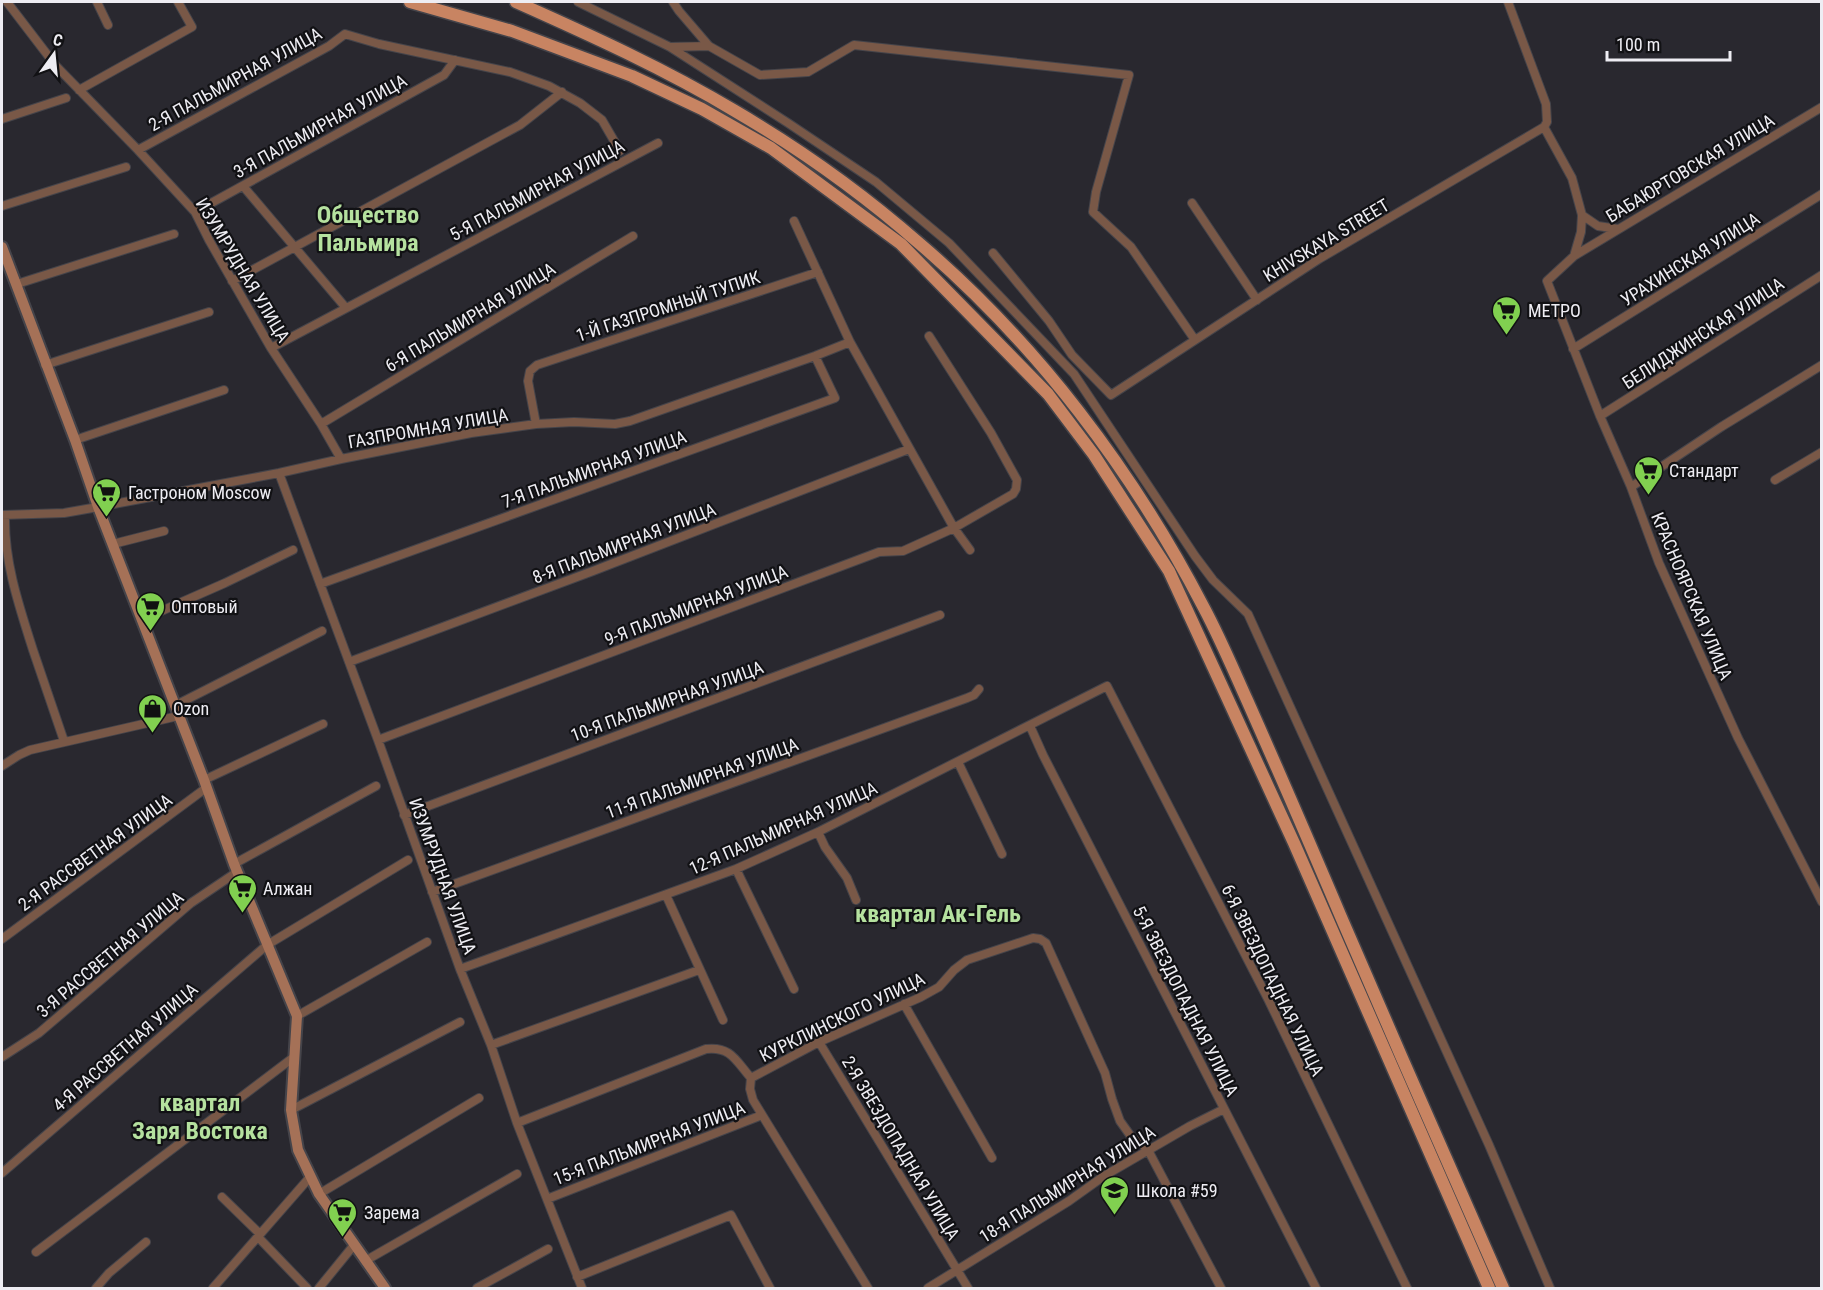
<svg xmlns="http://www.w3.org/2000/svg" width="1823" height="1290" viewBox="0 0 1823 1290" font-family="'Roboto Condensed',sans-serif">
	<style>
		.lines { fill: none; stroke-linecap: round; stroke-linejoin: round }
		.street-casing { stroke: #45444a; stroke-width: 10 }
		.secondary-casing { stroke: #45444a; stroke-width: 14 }
		.primary-casing { stroke: #45444a; stroke-width: 15 }
		.street { stroke: #795847; stroke-width: 8 }
		.secondary { stroke: #a57157; stroke-width: 10 }
		.primary { stroke: #c88462; stroke-width: 12 }
		.labels { text-anchor: middle; dominant-baseline: central; stroke-width: 4.5; stroke-linejoin: round; paint-order: stroke }
		.street-label { font-size: 18px; fill: #eeedf3; stroke: #111114 }
		.poi-label { font-size: 18px; fill: #eeedf3; stroke: #111114; text-anchor: start }
		.district-label { font-size: 24px; font-weight: bold; fill: #b5e19f; stroke: #111114 }
	</style>
	<rect width="100%" height="100%" fill="#29282f"/>
	<g class="lines">
		<defs>
			<path id="street" d="M7 2 56 66 138 150 195 212 209 240 271 348 321 424 341 459
				M97 2 108 25
				M578 2 670 47 709 46
				M673 2 679 11 709 46 760 75 808 72 854 45 1129 75 1096 192 1093 212 1131 247 1195 340
				M1508 2 1546 104 1547 122 1544 127 1572 178 1582 215 1581 232 1574 256 1547 281 1600 416 1631 487 1659 563 1738 738 1822 902
				M670 47 788 123 876 182 949 243 1074 374 1195 556 1213 580 1248 614 1489 1145 1550 1288
				M79 90 192 27 178 2
				M2 119 66 98
				M138 150 329 46 345 34 379 44 510 72 549 86 580 103 602 120 620 151
				M243 186 346 308
				M1192 203 1257 300
				M2 206 126 167
				M195 212 444 75 455 60
				M1582 215 1598 226 1618 229
				M794 221 850 342 954 528 970 550
				M993 253 1049 321 1072 355 1111 395 1319 259 1544 127
				M1574 256 1822 107
				M232 281 520 125 562 92
				M17 284 174 234
				M271 348 658 143
				M1573 349 1822 194
				M45 365 209 312
				M1600 416 1822 275
				M321 424 633 236
				M536 424 528 381 530 371 537 365 818 272
				M75 440 224 390
				M279 473 378 740 460 969 491 1045 517 1123 582 1288
				M1775 480 1822 452
				M1631 487 1721 427 1822 365
				M2 515 64 513 98 507 279 473 341 459 471 433 536 424 574 422 615 424 630 421 815 356 850 342
				M5 516C4 562 19 606 33 650 43 680 54 711 64 741
				M113 544 164 531
				M320 584 835 398 815 356
				M141 620 225 583 293 550
				M349 662 593 571 909 449
				M174 706 322 631
				M1030 726 1043 755 1316 1288
				M378 740 879 552 903 551 954 528 1013 494 1016 489 1017 480 991 433 929 336
				M958 762 1002 854
				M2 766 19 755 30 750 178 716
				M204 780 323 724
				M404 815 940 615
				M818 832 825 847 847 878 856 900
				M234 864 376 786
				M736 869 794 989
				M432 892 967 698 974 695 979 689
				M666 895 723 1020
				M2 939 206 788
				M460 969 736 869 818 832 1107 686 1269 1001 1407 1288
				M904 1004 992 1158
				M297 1016 427 942
				M819 1042 968 1288
				M491 1045 699 970
				M2 1057 39 1033 191 903 237 872
				M751 1078 819 1042 921 997 939 987 954 970 967 960 1033 938 1040 939 1046 943 1105 1073 1112 1099 1120 1121 1130 1135 1148 1150 1221 1288
				M291 1110 460 1022
				M517 1123 706 1049C731 1046 736 1061 751 1078L750 1089 753 1100 868 1288
				M2 1173 267 945 408 860
				M319 1194 479 1098
				M222 1197 260 1234
				M547 1199 762 1115
				M258 1237 307 1288
				M36 1252 294 1057
				M365 1261 517 1174
				M577 1277 731 1215 770 1288
				M96 1288 109 1273 146 1242
				M213 1288 310 1177
				M319 1288 354 1245
				M477 1288 548 1249
				M928 1288 1069 1201 1104 1176 1190 1126 1224 1109"/>
			<path id="secondary" d="M2 247 75 440 98 507 204 780 234 864 297 1016 291 1110 298 1150 319 1194 385 1288"/>
			<path id="primary" d="M410 2 512 31 632 76 702 109 771 148 901 244 1048 394 1094 455 1169 571 1294 843 1489 1288
				M516 2C590 35 665 69 735 111 800 149 863 194 920 244 1037 344 1133 471 1204 608 1220 638 1233 669 1247 700 1279 772 1310 844 1341 917 1394 1041 1449 1165 1503 1288"/>
		</defs>
		<!-- street casing -->
		<use href="#street" class="street-casing"/>
		<!-- secondary casing -->
		<use href="#secondary" class="secondary-casing"/>
		<!-- primary casing -->
		<use href="#primary" class="primary-casing"/>
		<!-- street -->
		<use href="#street" class="street"/>
		<!-- secondary -->
		<use href="#secondary" class="secondary"/>
		<!-- primary -->
		<use href="#primary" class="primary"/>
	</g>
	<!-- icons -->
	<defs>
		<symbol id="supermarket-pin" viewBox="-11 -11 22 30"><path d="M0 17L-7.5 6A9.5 9.5 0 1 1 7.5 6Z" fill="#81d050" stroke="#111114"/><path d="M-6-5.5h2.5l.6 2H6L4.5 2H-2.5L-4.4-4H-6ZM-1.5 3.2a1.3 1.3 0 1 0 .1 0ZM3 3.2a1.3 1.3 0 1 0 .1 0Z" fill="#111"/></symbol>
		<symbol id="shop-pin" viewBox="-11 -11 22 30"><path d="M0 17L-7.5 6A9.5 9.5 0 1 1 7.5 6Z" fill="#81d050" stroke="#111114"/><path d="M-5-2.5h2.3a2.7 3.5 0 0 1 5.4 0H5L5.5 6h-11ZM-1.5-2.5h3a1.5 2.3 0 0 0-3 0Z" fill="#111"/></symbol>
		<symbol id="school-pin" viewBox="-11 -11 22 30"><path d="M0 17L-7.5 6A9.5 9.5 0 1 1 7.5 6Z" fill="#81d050" stroke="#111114"/><path d="M0-5L7-2L0 1L-7-2ZM-4 1L0 2.5L4 1V4Q0 6-4 4Z" fill="#111"/></symbol>
	</defs>
	<g fill-rule="evenodd">
		<use href="#supermarket-pin" x="1490" y="294" width="33" height="45"/>
		<use href="#supermarket-pin" x="1632" y="454" width="33" height="45"/>
		<use href="#supermarket-pin" x="90" y="476" width="33" height="45"/>
		<use href="#supermarket-pin" x="134" y="590" width="33" height="45"/>
		<use href="#shop-pin" x="136" y="692" width="33" height="45"/>
		<use href="#supermarket-pin" x="226" y="872" width="33" height="45"/>
		<use href="#school-pin" x="1098" y="1174" width="33" height="45"/>
		<use href="#supermarket-pin" x="326" y="1196" width="33" height="45"/>
	</g>
	<g class="labels">
		<!-- street labels -->
		<g class="street-label">
			<text transform="translate(235 79) rotate(-29)">2-Я ПАЛЬМИРНАЯ УЛИЦА</text>
			<text transform="translate(320 126) rotate(-29)">3-Я ПАЛЬМИРНАЯ УЛИЦА</text>
			<text transform="translate(1690 168) rotate(-31)">БАБАЮРТОВСКАЯ УЛИЦА</text>
			<text transform="translate(537 190) rotate(-28)">5-Я ПАЛЬМИРНАЯ УЛИЦА</text>
			<text transform="translate(1326 240) rotate(-31)">KHIVSKAYA STREET</text>
			<text transform="translate(1690 259) rotate(-32)">УРАХИНСКАЯ УЛИЦА</text>
			<text transform="translate(243 270) rotate(59)">ИЗУМРУДНАЯ УЛИЦА</text>
			<text transform="translate(668 306) rotate(-18)">1-Й ГАЗПРОМНЫЙ ТУПИК</text>
			<text transform="translate(470 317) rotate(-31)">6-Я ПАЛЬМИРНАЯ УЛИЦА</text>
			<text transform="translate(1703 333) rotate(-33)">БЕЛИДЖИНСКАЯ УЛИЦА</text>
			<text transform="translate(428 428) rotate(-10)">ГАЗПРОМНАЯ УЛИЦА</text>
			<text transform="translate(594 469) rotate(-20)">7-Я ПАЛЬМИРНАЯ УЛИЦА</text>
			<text transform="translate(624 543) rotate(-21)">8-Я ПАЛЬМИРНАЯ УЛИЦА</text>
			<text transform="translate(1692 596) rotate(67)">КРАСНОЯРСКАЯ УЛИЦА</text>
			<text transform="translate(696 605) rotate(-21)">9-Я ПАЛЬМИРНАЯ УЛИЦА</text>
			<text transform="translate(667 701) rotate(-20)">10-Я ПАЛЬМИРНАЯ УЛИЦА</text>
			<text transform="translate(702 778) rotate(-20)">11-Я ПАЛЬМИРНАЯ УЛИЦА</text>
			<text transform="translate(783 828) rotate(-24)">12-Я ПАЛЬМИРНАЯ УЛИЦА</text>
			<text transform="translate(95 852) rotate(-36)">2-Я РАССВЕТНАЯ УЛИЦА</text>
			<text transform="translate(443 876) rotate(70)">ИЗУМРУДНАЯ УЛИЦА</text>
			<text transform="translate(110 954) rotate(-40)">3-Я РАССВЕТНАЯ УЛИЦА</text>
			<text transform="translate(1273 980) rotate(64)">6-Я ЗВЕЗДОПАДНАЯ УЛИЦА</text>
			<text transform="translate(1186 1001) rotate(63)">5-Я ЗВЕЗДОПАДНАЯ УЛИЦА</text>
			<text transform="translate(842 1017) rotate(-26)">КУРКЛИНСКОГО УЛИЦА</text>
			<text transform="translate(125 1047) rotate(-41)">4-Я РАССВЕТНАЯ УЛИЦА</text>
			<text transform="translate(649 1143) rotate(-21)">15-Я ПАЛЬМИРНАЯ УЛИЦА</text>
			<text transform="translate(901 1148) rotate(59)">2-Я ЗВЕЗДОПАДНАЯ УЛИЦА</text>
			<text transform="translate(1067 1184) rotate(-32)">18-Я ПАЛЬМИРНАЯ УЛИЦА</text>
		</g>
		<!-- poi labels -->
		<g class="poi-label">
			<text x="1528" y="310">МЕТРО</text>
			<text x="1669" y="470">Стандарт</text>
			<text x="128" y="492">Гастроном Moscow</text>
			<text x="171" y="606">Оптовый</text>
			<text x="173" y="708">Ozon</text>
			<text x="263" y="888">Алжан</text>
			<text x="1136" y="1190">Школа #59</text>
			<text x="364" y="1212">Зарема</text>
		</g>
		<!-- district labels -->
		<g class="district-label">
			<text x="368" y="215">Общество<tspan x="368" dy="28">Пальмира</tspan></text>
			<text x="938" y="914">квартал Ак-Гель</text>
			<text x="200" y="1103">квартал<tspan x="200" dy="28">Заря Востока</tspan></text>
		</g>
	</g>
	<!-- border -->
	<rect width="1823" height="1290" fill="none" stroke="#eeedf3" stroke-width="6"/>
	<!-- north arrow -->
	<g transform="translate(54 54) rotate(15)" stroke="#111114" stroke-width="4.5" paint-order="stroke">
	<path d="M0-4.5L10 22L0 15L-10 22Z" fill="#eeedf3"/>
	<text y="-9" font-size="16" font-weight="bold" text-anchor="middle" fill="#eeedf3">С</text>
	</g>
	<!-- scale -->
	<path d="M1607 51v9h123v-9" fill="none" stroke="#eeedf3" stroke-width="3"/>
	<text x="1616" y="51" font-size="18" fill="#eeedf3" stroke="#111114" stroke-width="4.5" paint-order="stroke">100 m</text>
</svg>
